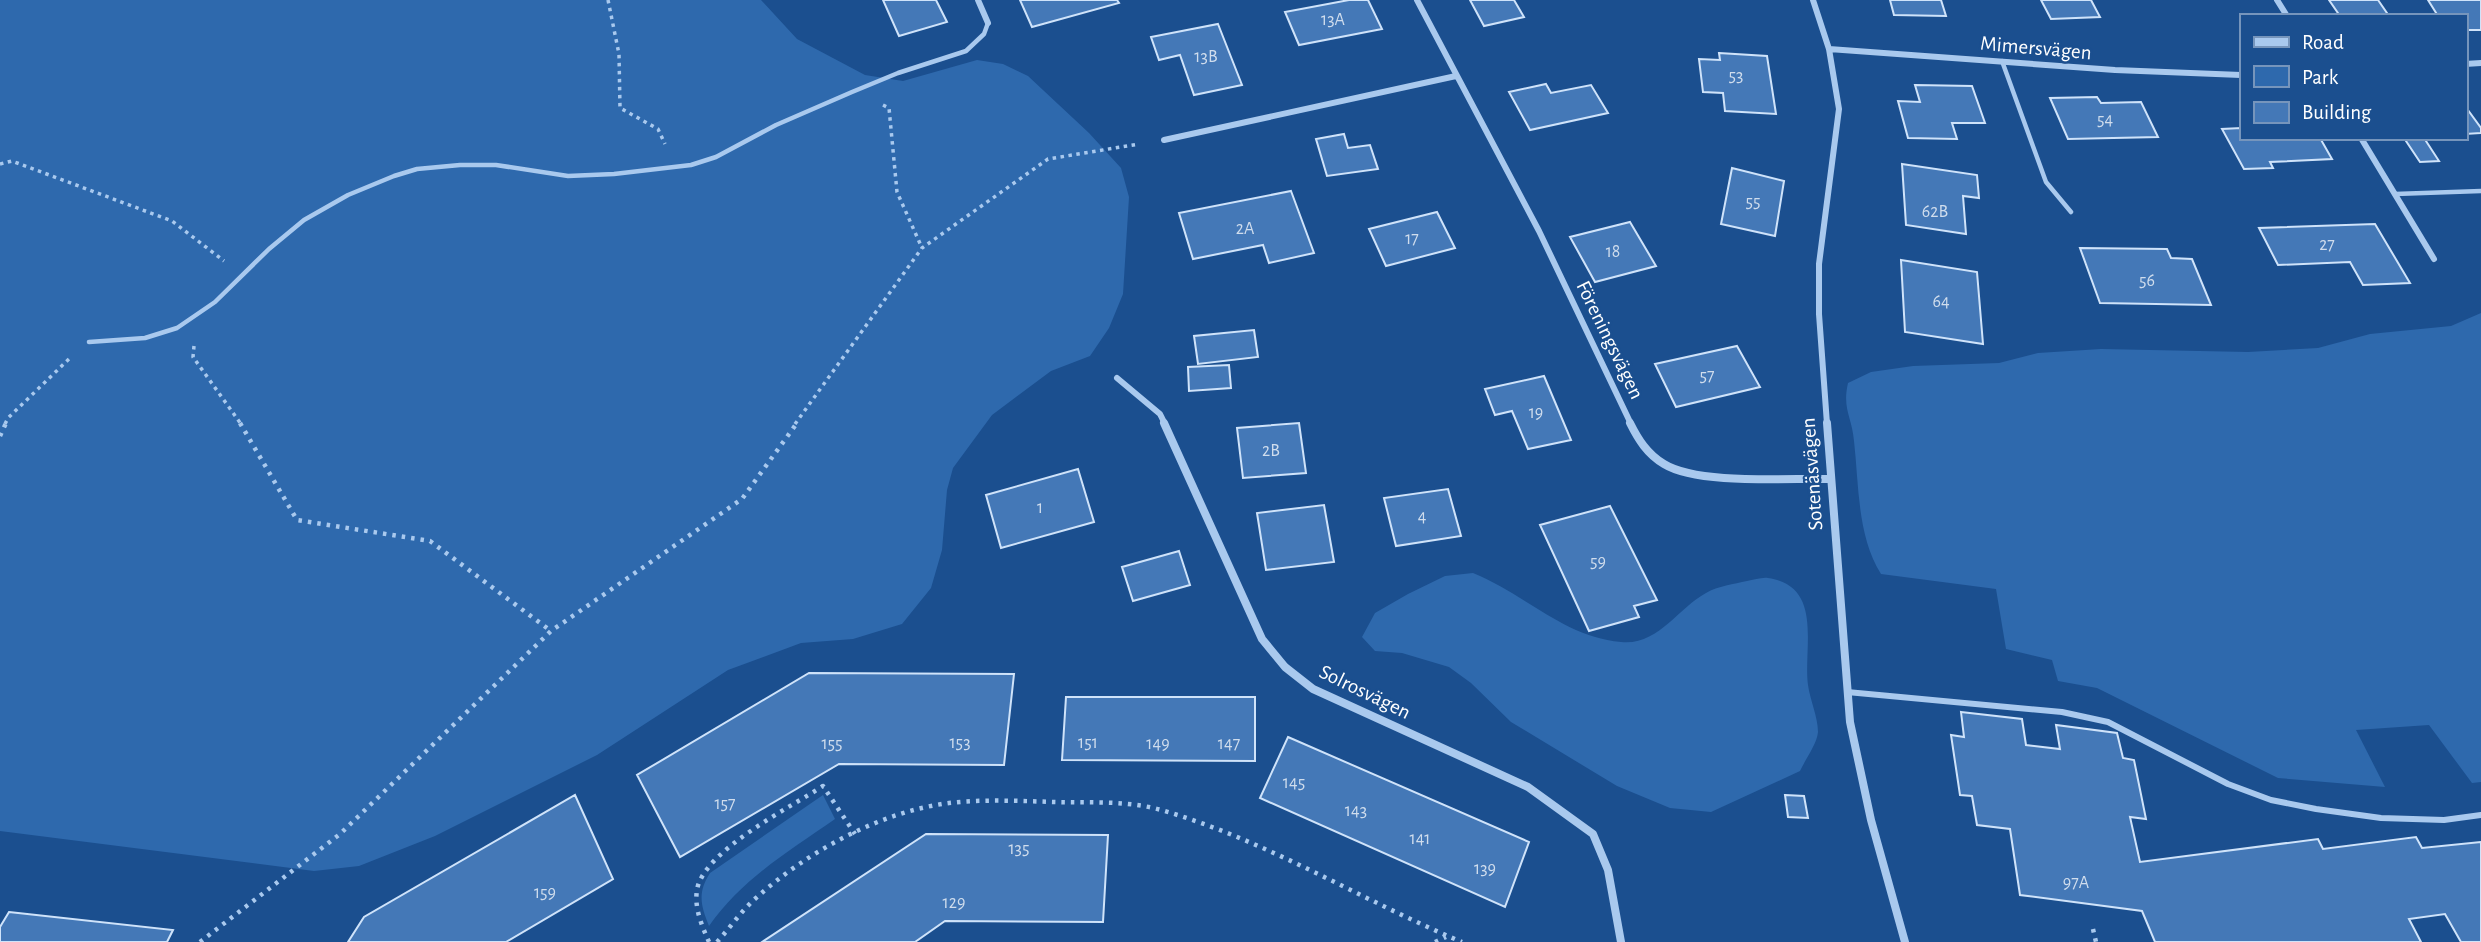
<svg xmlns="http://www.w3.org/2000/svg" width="2481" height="942" viewBox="0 0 2481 942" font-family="'Alegreya Sans',sans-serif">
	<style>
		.green { fill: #2e69ad }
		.building { fill: #4478b7; stroke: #cfe3fa; stroke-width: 2 }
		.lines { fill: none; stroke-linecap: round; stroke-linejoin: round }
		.path-far1 { stroke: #a9c9ee; stroke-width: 3.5; stroke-dasharray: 3.5 4.5; stroke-linecap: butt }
		.path { stroke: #a9c9ee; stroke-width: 4.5; stroke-dasharray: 3.5 6; stroke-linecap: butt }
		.service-far1 { stroke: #a9c9ee; stroke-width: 4.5 }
		.service { stroke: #a9c9ee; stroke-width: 6 }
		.minor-far1 { stroke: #a9c9ee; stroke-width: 6 }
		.minor { stroke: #a9c9ee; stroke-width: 8 }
		.labels { text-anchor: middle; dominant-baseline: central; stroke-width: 5; stroke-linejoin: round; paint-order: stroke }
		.number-label { font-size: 18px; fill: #d0dded }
		.street-label { font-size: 21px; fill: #fff; stroke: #1b4f8f }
	</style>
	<rect width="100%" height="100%" fill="#1b4f8f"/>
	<!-- green -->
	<path class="green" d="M0 0H761L797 39 865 75 903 81 977 60 1003 64 1028 76 1089 133 1121 168 1129 197 1123 294 1109 328 1090 356 1051 371 992 415 953 468 947 490 942 550 931 588 902 624 853 639 801 643 728 670 597 755 435 836 359 866 314 871 0 831Z
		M2481 313V782L2472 783 2429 725 2356 730 2385 787 2278 778 2097 688 2058 681 2052 660 2006 649 1996 589 1881 574C1857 536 1859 485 1854 441 1852 417 1842 409 1848 383L1871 372 1913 366 1999 363 2038 353 2101 349 2248 352 2318 348 2370 334 2451 326Z
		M1473 573C1525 594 1564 637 1621 642 1658 646 1678 608 1706 593 1718 586 1734 584 1747 581 1754 580 1762 577 1768 578 1824 586 1803 648 1808 685 1810 700 1818 717 1818 732 1817 744 1805 760 1800 771L1711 812 1670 808 1617 786 1511 722 1471 683 1449 667 1402 653 1375 651 1362 637 1375 613 1408 594 1445 576Z
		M823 795 835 819C789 851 742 879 709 926 701 906 697 893 710 873Z"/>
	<!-- building -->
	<path class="building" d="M883 0H936L947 22 899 36Z
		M1020 0H1117L1119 3 1032 27Z
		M1349 0H1368L1382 29 1299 45 1285 12Z
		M1470 0H1514L1524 17 1484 26Z
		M1890 0H1941L1946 16 1894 15Z
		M2041 0H2091L2100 17 2051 19Z
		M2329 0H2378L2389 16H2340Z
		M2428 0H2481V30H2465V16H2438Z
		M1218 24 1242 85 1194 95 1180 55 1159 60 1151 37Z
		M1719 53 1767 56 1776 114 1725 111 1723 93 1703 92 1699 59 1720 60Z
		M1546 84 1551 93 1591 85 1608 113 1530 130 1509 92Z
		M1915 85 1972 86 1985 123H1952L1957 139 1908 138 1898 101 1920 102Z
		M2097 97 2101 103 2141 102 2158 137 2068 139 2050 98Z
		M2465 106 2481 128V133L2465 134Z
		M2241 128V138H2320L2332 159 2270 162 2273 168 2244 169 2222 129Z
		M1344 134 1348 148 1370 145 1378 169 1327 176 1316 139Z
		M2404 138H2424L2439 161 2420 162Z
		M1902 164 1977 175 1979 198 1963 196 1966 234 1906 225Z
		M1732 168 1784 181 1775 236 1721 224Z
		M1291 191 1314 253 1269 263 1263 245 1193 259 1179 213Z
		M1437 212 1455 248 1386 266 1369 229Z
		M1630 222 1656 266 1595 282 1570 237Z
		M2375 224 2410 283 2363 285 2350 262 2278 265 2259 228Z
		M2080 248 2167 249 2171 258 2192 259 2211 305 2100 303Z
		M1901 260 1977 272 1983 344 1905 332Z
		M1254 330 1258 357 1198 364 1194 336Z
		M1737 346 1760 387 1676 407 1655 364Z
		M1229 365 1231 388 1189 391 1188 367Z
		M1544 376 1571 440 1528 449 1512 411 1495 415 1485 389Z
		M1299 423 1306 473 1243 478 1237 428Z
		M1078 469 1094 522 1001 548 986 495Z
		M1448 489 1461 536 1396 546 1384 498Z
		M1324 505 1334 562 1266 570 1257 513Z
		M1610 506 1657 600 1634 606 1639 617 1589 631 1540 525Z
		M1179 551 1190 585 1133 601 1122 567Z
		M809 673 1014 674 1004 765 839 764 680 857 637 775Z
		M1066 697H1255V761L1062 760Z
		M1961 712 2022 719 2026 745 2060 749 2056 725 2117 733 2123 758 2134 760 2146 819 2130 817 2140 862 2318 839 2323 849 2416 837 2422 848 2481 842V942H2461L2445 914 2409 919 2421 942H2155L2142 911 2020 895 2010 829 1977 825 1972 796 1960 795 1951 735 1964 737Z
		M1288 737 1529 842 1505 907 1260 798Z
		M575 795 613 879 506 942H348L364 917Z
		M1785 795 1804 796 1808 818 1788 817Z
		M926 834 1108 835 1103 922 945 921 915 942H762Z
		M9 912 173 930 167 942H0V927Z"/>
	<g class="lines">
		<!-- path-far1 -->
		<path class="path-far1" d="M608 0 619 54 620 108 658 129 665 144
			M883 105 889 108 897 192 922 248
			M0 164 12 161 172 221 224 261
			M194 346 193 357 241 424
			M5 424 8 418 72 356
			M795 424 922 248 1048 159 1139 144"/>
		<!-- path -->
		<path class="path" d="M240 423 297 520 430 541 551 631
			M0 436 6 423
			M2093 929 2096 942
			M200 942 340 834 551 631 742 499 797 423
			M709 942C702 926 694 908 697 890 703 851 791 807 823 786L855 834
			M717 942C730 928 741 911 756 898 807 852 879 812 949 803 984 799 1020 801 1055 802 1090 803 1126 800 1161 810 1266 840 1361 900 1462 942
			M1435 942 1446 937"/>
		<!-- service-far1 -->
		<path class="service-far1" d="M2002 61 2046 182 2071 212
			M2395 194 2481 191
			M89 342 145 338 177 328 215 302 269 249 304 220 348 195 394 176 417 169 460 165H496L568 176 614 174 691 165 716 157 776 125 852 92 898 73 966 51 984 34 988 23"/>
		<!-- service -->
		<path class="service" d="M1847 692 2062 712 2108 722 2228 784 2271 800 2316 809 2381 818 2444 820 2481 815"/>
		<!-- minor-far1 -->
		<path class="minor-far1" d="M978 0 988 23
			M1417 0 1539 231 1631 424
			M1813 0 1829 49 1839 109 1819 264V314L1827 424
			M2277 0 2287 16
			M1829 49 2115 70 2241 75
			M2465 64 2481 63
			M2361 138 2434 259
			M1164 140 1456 76
			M1117 378 1160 414 1165 424"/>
		<!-- minor -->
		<path class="minor" d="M1164 423 1262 639 1285 667 1313 689 1528 787 1593 834 1608 870 1621 942
			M1630 423C1638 439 1647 454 1664 464 1698 485 1788 478 1830 479
			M1827 423 1850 722 1871 820 1905 942"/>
	</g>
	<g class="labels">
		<!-- number labels -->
		<g class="number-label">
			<text x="1333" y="20">13A</text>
			<text x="1206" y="57">13B</text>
			<text x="1736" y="76">53</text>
			<text x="2105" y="120">54</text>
			<text x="1753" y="202">55</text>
			<text x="1935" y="212">62B</text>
			<text x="1245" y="229">2A</text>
			<text x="1412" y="239">17</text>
			<text x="2327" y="245">27</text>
			<text x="1613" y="252">18</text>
			<text x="2147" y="281">56</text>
			<text x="1941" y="302">64</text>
			<text x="1707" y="376">57</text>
			<text x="1536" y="413">19</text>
			<text x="1271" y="451">2B</text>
			<text x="1040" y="508">1</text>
			<text x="1422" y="517">4</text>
			<text x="1598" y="562">59</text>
			<text x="960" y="743">153</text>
			<text x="1088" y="743">151</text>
			<text x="832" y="744">155</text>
			<text x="1158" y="744">149</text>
			<text x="1229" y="744">147</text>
			<text x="1294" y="783">145</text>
			<text x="725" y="804">157</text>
			<text x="1356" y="811">143</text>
			<text x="1420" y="839">141</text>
			<text x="1019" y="849">135</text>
			<text x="1485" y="869">139</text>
			<text x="2076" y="883">97A</text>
			<text x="545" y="893">159</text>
			<text x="954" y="903">129</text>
		</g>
		<!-- street labels -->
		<g class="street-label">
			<text transform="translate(2036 48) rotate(5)">Mimersvägen</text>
			<text transform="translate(1610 340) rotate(64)">Föreningsvägen</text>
			<text transform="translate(1812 474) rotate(-94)">Sotenäsvägen</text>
			<text transform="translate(1365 692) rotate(26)">Solrosvägen</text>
		</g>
	</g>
	<!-- legend -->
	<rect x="2240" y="14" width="228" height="126" fill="#1b4f8f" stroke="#7695bc" stroke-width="2"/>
	<rect x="2254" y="37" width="35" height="10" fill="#a9c9ee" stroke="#7695bc" stroke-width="2"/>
	<text x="2302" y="49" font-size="21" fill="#ffffff">Road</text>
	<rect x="2254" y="66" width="35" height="21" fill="#2e69ad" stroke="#7695bc" stroke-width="2"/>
	<text x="2302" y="84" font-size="21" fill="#ffffff">Park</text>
	<rect x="2254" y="102" width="35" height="21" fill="#4478b7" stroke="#7695bc" stroke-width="2"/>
	<text x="2302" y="119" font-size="21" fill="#ffffff">Building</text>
</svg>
